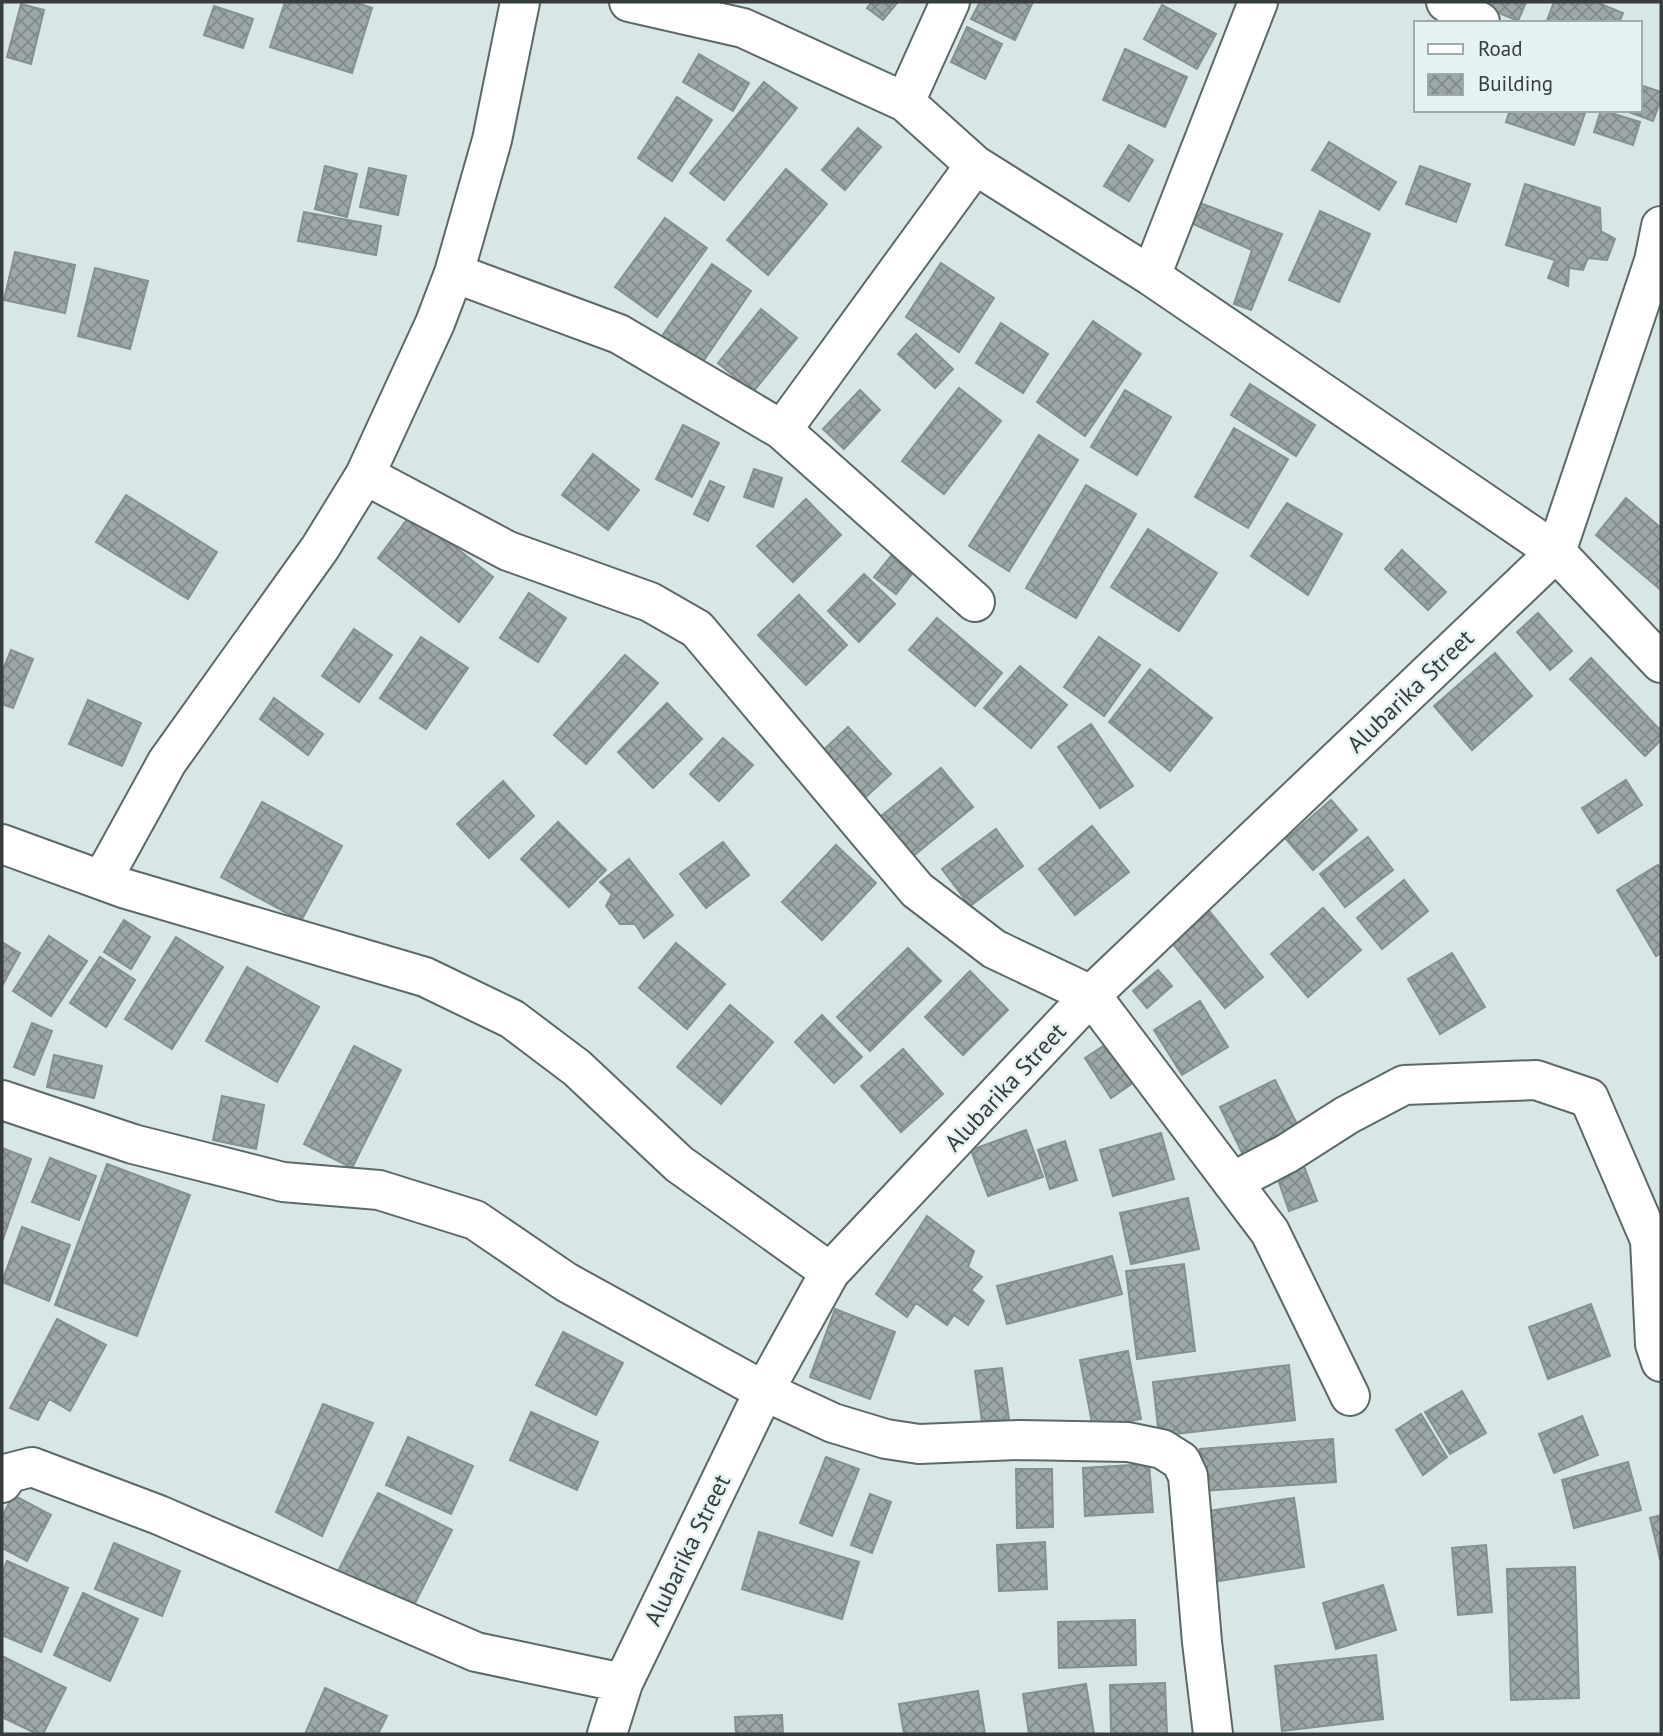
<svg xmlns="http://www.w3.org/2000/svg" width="1663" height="1736" viewBox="0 0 1663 1736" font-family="'PT Sans',sans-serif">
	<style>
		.building { fill: url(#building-cross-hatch); stroke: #849190; stroke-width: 2 }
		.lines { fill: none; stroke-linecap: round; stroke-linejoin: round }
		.minor-casing { stroke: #5d6969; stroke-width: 42 }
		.minor { stroke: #fff; stroke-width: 38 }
		.labels { text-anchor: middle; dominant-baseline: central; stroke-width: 5; stroke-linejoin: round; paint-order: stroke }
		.street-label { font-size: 24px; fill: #373d3d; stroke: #e5f3f3 }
	</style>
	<defs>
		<pattern id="building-cross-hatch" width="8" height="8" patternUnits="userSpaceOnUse" patternTransform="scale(1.75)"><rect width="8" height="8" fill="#9ba8a7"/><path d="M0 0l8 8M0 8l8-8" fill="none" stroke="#7f8a89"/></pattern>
	</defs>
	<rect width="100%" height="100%" fill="#d8e6e6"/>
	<!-- building -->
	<path class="building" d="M285 2H354L372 8 352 73 270 47Z
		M872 2H898L883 20 867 8Z
		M980 2H1033L1015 40 971 19Z
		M1473 2H1526L1518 21Z
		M1554 2H1596L1623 13 1619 23H1546Z
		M21 4 44 10 31 64 7 57Z
		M1162 5 1216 34 1197 69 1144 39Z
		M214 6 253 19 243 48 204 35Z
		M967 27 1002 44 985 79 951 62Z
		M1125 49 1187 77 1165 127 1103 100Z
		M699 54 749 83 733 111 683 82Z
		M764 82 797 108 724 200 690 173Z
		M1640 85 1661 92V99L1653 121 1626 111 1640 110Z
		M677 97 712 120 672 181 638 158Z
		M1510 110H1586L1574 145 1506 122Z
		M1601 110 1640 122 1633 145 1594 132Z
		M858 128 881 147 845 190 822 170Z
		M1329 142 1396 182 1379 210 1312 170Z
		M1129 145 1153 160 1129 201 1104 186Z
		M325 166 357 174 347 217 315 209Z
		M1420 166 1470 184 1456 222 1406 204Z
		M369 168 406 176 398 215 360 207Z
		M786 169 827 204 768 275 727 240Z
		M1525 184 1600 208 1601 231 1615 239 1607 260 1588 258 1583 270 1569 268 1568 286 1548 278 1555 260 1506 245Z
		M1200 203 1282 234 1251 310 1234 304 1252 250 1193 224Z
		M1320 211 1370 234 1339 302 1289 280Z
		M304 212 381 226 376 255 298 241Z
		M665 218 707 248 657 317 615 287Z
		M15 252 75 265 65 313 4 300Z
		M941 263 994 298 959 352 906 317Z
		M712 264 751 291 702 363 662 336Z
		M95 268 148 281 130 349 78 336Z
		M761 309 797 338 753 392 718 363Z
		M1093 321 1141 354 1085 436 1037 402Z
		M1001 323 1048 354 1023 393 976 363Z
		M916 334 953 369 935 388 898 354Z
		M1250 384 1315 425 1296 456 1231 415Z
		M959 388 1001 421 944 494 902 461Z
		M860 390 880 410 844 449 823 429Z
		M1125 390 1171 417 1137 475 1091 447Z
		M683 425 719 443 692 497 656 479Z
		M1234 428 1288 459 1248 528 1195 497Z
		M1039 435 1078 460 1009 571 969 546Z
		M593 454 639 490 608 530 562 495Z
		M754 469 782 478 773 507 744 497Z
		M710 481 724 487 708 521 694 514Z
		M1086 485 1136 514 1076 618 1026 588Z
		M126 495 217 552 188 599 96 542Z
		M1626 498 1661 528V590L1596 535Z
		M806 499 841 535 793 582 757 546Z
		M1287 503 1342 534 1308 595 1251 556Z
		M412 513 493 577 459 622 378 558Z
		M1148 529 1217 573 1179 631 1111 587Z
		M1402 550 1446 592 1428 610 1385 569Z
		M891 556 912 574 896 594 874 577Z
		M864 574 895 604 859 642 828 611Z
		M529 593 566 618 538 662 500 638Z
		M799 595 847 645 806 685 758 635Z
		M1538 613 1572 651 1550 670 1517 632Z
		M937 618 1002 673 975 706 909 650Z
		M354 629 392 655 359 702 322 676Z
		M421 637 468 668 426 729 380 698Z
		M1099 637 1140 665 1104 716 1064 687Z
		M11 650 33 659 13 708 2 704V672Z
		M1495 653 1532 696 1472 750 1434 706Z
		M625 655 658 683 586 764 554 735Z
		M1591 658 1661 731V740L1645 756 1570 679Z
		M1020 666 1067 705 1031 748 984 708Z
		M1150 669 1212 718 1170 771 1109 722Z
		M274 698 323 734 308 755 260 719Z
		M88 700 141 723 122 766 69 744Z
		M667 703 702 739 653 788 618 752Z
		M1091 724 1133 786 1100 808 1058 747Z
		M848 727 891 774 859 803 817 756Z
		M723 738 753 765 719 801 690 774Z
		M941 768 973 807 912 857 880 817Z
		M1626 780 1642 805 1598 833 1582 808Z
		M503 781 534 816 489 858 457 824Z
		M1331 800 1357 830 1313 870 1286 839Z
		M262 802 342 846 301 921 221 877Z
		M558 822 606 870 569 907 521 859Z
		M1092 826 1129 872 1075 915 1039 869Z
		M996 829 1023 866 970 906 942 869Z
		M1368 837 1393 870 1345 907 1320 874Z
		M723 842 749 875 706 908 680 874Z
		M836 845 876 883 822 940 782 902Z
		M629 859 673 915 644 938 635 924H620L606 906 612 894 600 882Z
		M1658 865 1661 870V953L1656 956 1617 890Z
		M1404 880 1428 911 1382 949 1357 918Z
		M1323 908 1361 950 1308 997 1271 954Z
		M1210 912 1263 977 1225 1008 1172 943Z
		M124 920 150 937 131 969 104 952Z
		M49 936 87 961 51 1016 13 991Z
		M176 937 223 967 172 1049 125 1019Z
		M2 942 20 953 2 986Z
		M676 943 725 984 687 1029 639 988Z
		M908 948 941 981 870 1051 837 1017Z
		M1452 953 1485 1007 1440 1034 1408 979Z
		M100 957 135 980 106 1027 70 1003Z
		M247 967 319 1007 277 1082 206 1041Z
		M1158 970 1172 986 1147 1008 1133 991Z
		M970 971 1008 1010 963 1055 925 1017Z
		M1200 1001 1228 1047 1182 1075 1154 1030Z
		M730 1005 773 1042 721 1104 677 1067Z
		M822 1015 862 1057 834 1083 795 1042Z
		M32 1023 52 1031 34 1075 14 1067Z
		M1108 1043 1133 1083 1111 1098 1085 1058Z
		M354 1046 401 1070 352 1168 304 1144Z
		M903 1049 943 1094 901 1132 861 1086Z
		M54 1055 102 1066 94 1098 47 1087Z
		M1275 1080 1301 1132 1245 1159 1220 1107Z
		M222 1096 264 1105 256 1149 213 1140Z
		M1026 1130 1043 1177 988 1196 971 1150Z
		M1161 1133 1174 1179 1113 1196 1100 1150Z
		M1065 1141 1077 1180 1050 1189 1038 1150Z
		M2 1148 31 1159 2 1242Z
		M50 1158 96 1176 79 1220 32 1202Z
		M1302 1161 1317 1201 1289 1211 1275 1171Z
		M107 1164 190 1195 137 1336 55 1305Z
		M1188 1198 1199 1249 1131 1264 1120 1213Z
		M927 1216 974 1251 968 1267 982 1277 971 1290 984 1301 968 1325 954 1315 947 1325 916 1303 907 1317 876 1294Z
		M22 1227 70 1245 49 1301 2 1282Z
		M1112 1256 1122 1294 1007 1324 997 1286Z
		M1184 1264 1195 1351 1137 1359 1126 1271Z
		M1591 1304 1610 1356 1548 1379 1529 1327Z
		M835 1309 895 1332 870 1399 810 1377Z
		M57 1319 106 1345 70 1411 49 1399 38 1420 10 1408Z
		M563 1332 623 1363 596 1415 536 1385Z
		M1128 1351 1141 1419 1093 1428 1080 1360Z
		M1289 1365 1295 1420 1159 1436 1153 1382Z
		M1002 1368 1009 1419 982 1422 975 1371Z
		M1462 1391 1486 1433 1450 1454 1425 1412Z
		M323 1404 373 1423 322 1536 276 1512Z
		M531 1412 598 1442 577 1490 510 1460Z
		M1421 1414 1447 1457 1423 1475 1396 1430Z
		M1582 1416 1598 1455 1554 1473 1539 1434Z
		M408 1437 473 1466 451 1514 386 1485Z
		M1333 1439 1336 1482 1203 1491 1200 1449Z
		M826 1457 859 1469 832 1536 800 1523Z
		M1628 1462 1641 1510 1574 1528 1562 1480Z
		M1149 1464 1153 1512 1085 1516 1083 1468Z
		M1016 1469H1052L1053 1527 1017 1528Z
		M378 1493 452 1530 411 1611 337 1573Z
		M870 1494 891 1502 872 1553 851 1545Z
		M13 1495 51 1515 27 1561 2 1548V1517Z
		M1294 1498 1304 1567 1219 1581 1208 1511Z
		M1661 1515V1558L1660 1559 1650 1518Z
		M759 1532 859 1562 842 1619 742 1589Z
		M1045 1542 1047 1589 999 1591 997 1545Z
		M114 1543 180 1571 162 1616 95 1589Z
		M1486 1545 1492 1612 1458 1615 1452 1548Z
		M7 1561 68 1588 41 1652 2 1635V1573Z
		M1575 1567 1579 1698 1511 1700 1507 1569Z
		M1383 1585 1396 1630 1336 1649 1323 1603Z
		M83 1593 138 1619 110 1681 54 1655Z
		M1135 1620 1136 1665 1059 1668 1058 1622Z
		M1376 1655 1383 1719 1282 1731 1275 1666Z
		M2 1656 66 1688 43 1734H37L2 1717Z
		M1165 1683 1167 1734H1111L1110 1685Z
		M1086 1684 1094 1734H1029L1023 1694Z
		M325 1688 387 1716 378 1734H305Z
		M978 1691 985 1734H904L899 1704Z
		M782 1715 783 1734H736L735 1717Z"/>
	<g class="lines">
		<defs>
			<path id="minor" d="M629 2 743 28 905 102 975 165 1151 276 1556 552 1661 663
				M1446 2 1480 22
				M905 102 950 2
				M454 273 619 334 782 430 975 602
				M1151 276 1258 2
				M782 430 975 165
				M365 475 508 551 650 602 697 629 917 890 994 949 1091 995 1270 1232 1350 1396
				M2 844 123 888 425 977 512 1019 577 1068 679 1164 830 1272
				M102 880 167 762 320 548 365 475 435 323 454 273 492 140 520 2
				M2 1100 133 1144 283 1182 379 1190 475 1220 566 1282 764 1391 833 1423 886 1439 919 1444 1020 1440 1128 1442 1162 1449 1181 1461 1188 1476 1202 1642 1213 1734
				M1232 1182 1286 1154 1347 1115 1404 1085 1536 1080 1589 1098 1650 1240 1655 1344 1661 1362
				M2 1483 9 1473 32 1467 159 1515 476 1652 623 1683
				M607 1734 623 1683 764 1391 830 1272 1091 995 1556 552 1654 261 1661 226"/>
		</defs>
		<!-- minor casing -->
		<use href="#minor" class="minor-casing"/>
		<!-- minor -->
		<use href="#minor" class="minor"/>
	</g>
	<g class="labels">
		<!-- street labels -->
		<g class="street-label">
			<text transform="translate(1410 691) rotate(-44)">Alubarika Street</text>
			<text transform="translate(1005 1087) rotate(-47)">Alubarika Street</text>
			<text transform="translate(687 1550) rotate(-64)">Alubarika Street</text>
		</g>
	</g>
	<!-- border -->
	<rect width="1663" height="1736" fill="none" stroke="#373d3d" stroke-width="7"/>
	<!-- legend -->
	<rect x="1414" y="21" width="228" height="91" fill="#e5f3f3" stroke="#9faaaa" stroke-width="2"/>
	<rect x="1428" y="44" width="35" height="10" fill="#ffffff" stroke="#9faaaa" stroke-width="2"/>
	<text x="1478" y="56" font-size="21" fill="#373d3d">Road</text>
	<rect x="1428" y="74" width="35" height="21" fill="url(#building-cross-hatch)" stroke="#9faaaa" stroke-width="2"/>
	<text x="1478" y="91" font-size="21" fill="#373d3d">Building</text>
</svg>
